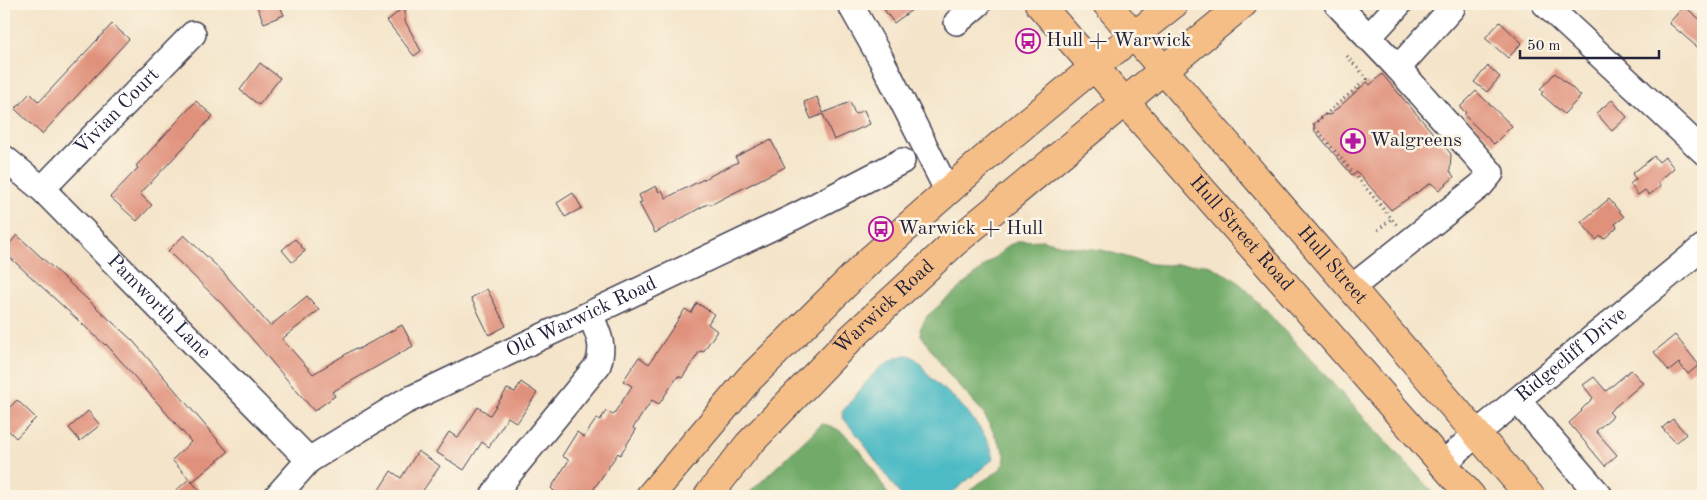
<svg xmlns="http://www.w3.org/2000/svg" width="1707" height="500" viewBox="0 0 1707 500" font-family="'Old Standard TT',serif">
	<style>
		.forest { fill: #72ab69; stroke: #4a6652 }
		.water { fill: #4dbbc5; stroke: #386e80 }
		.building { fill: #e0917b }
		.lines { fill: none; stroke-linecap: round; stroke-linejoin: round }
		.minor-casing { stroke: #423f50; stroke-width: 28 }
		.major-casing { stroke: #423f50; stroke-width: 30 }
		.path { stroke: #423f50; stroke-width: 3; stroke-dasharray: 1 4; stroke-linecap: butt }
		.minor { stroke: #fff; stroke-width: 25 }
		.major { stroke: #f6be87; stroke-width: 28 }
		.labels { text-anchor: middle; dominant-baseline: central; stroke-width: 5; stroke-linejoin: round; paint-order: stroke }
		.poi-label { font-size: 20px; fill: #22223b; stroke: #fcf5e5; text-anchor: start }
		.street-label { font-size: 20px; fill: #22223b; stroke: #fcf5e5 }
	</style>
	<rect width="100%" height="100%" fill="#fcf5e5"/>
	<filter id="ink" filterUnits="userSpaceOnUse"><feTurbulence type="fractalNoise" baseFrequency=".02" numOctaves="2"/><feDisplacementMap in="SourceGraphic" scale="10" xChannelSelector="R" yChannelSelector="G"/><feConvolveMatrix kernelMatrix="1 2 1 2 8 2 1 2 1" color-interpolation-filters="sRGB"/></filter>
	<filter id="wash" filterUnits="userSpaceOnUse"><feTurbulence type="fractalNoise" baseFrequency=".0096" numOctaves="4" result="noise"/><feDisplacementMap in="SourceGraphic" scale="20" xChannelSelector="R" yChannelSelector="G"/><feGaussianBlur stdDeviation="1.12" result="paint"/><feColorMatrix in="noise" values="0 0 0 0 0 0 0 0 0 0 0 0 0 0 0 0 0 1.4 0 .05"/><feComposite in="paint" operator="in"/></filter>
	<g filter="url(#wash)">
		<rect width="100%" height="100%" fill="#f4e4c9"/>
		<!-- forest -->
		<path class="forest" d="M1043 240 1066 246 1102 250 1151 264 1167 265 1207 264 1234 279 1245 288 1436 496H966C969 492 973 488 977 485 988 476 1006 472 1005 454L982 411 949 375 921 335 920 329 927 316 1009 245 1020 241Z
			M822 424C852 427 875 473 889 496H746Z"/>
		<!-- water -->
		<path class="water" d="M907 355C919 356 923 370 931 378 938 385 945 390 952 396 963 405 998 447 992 460L948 496H901L859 437 843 418 842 412C861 392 877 359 907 355Z"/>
		<g id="blocks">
			<!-- building -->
			<path class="building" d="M256 4H279L284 15 264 23Z
				M880 4H920L894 23Z
				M405 6V21L421 51 414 56 387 21Z
				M1684 6 1703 22V52L1669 23Z
				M1500 22 1522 43 1508 58 1485 38Z
				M112 24 129 39 42 134 15 109 30 93 39 102Z
				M260 63 280 78 259 105 240 90Z
				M1488 66 1500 77 1487 92 1474 82Z
				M1555 73 1581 96 1564 114 1541 94 1543 92 1540 89Z
				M1382 74 1451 154 1450 171 1454 177 1439 190 1431 183 1391 210 1357 172 1352 175 1314 130V124L1325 114 1330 115 1367 82 1370 85Z
				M1476 91 1512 126 1494 144 1464 115 1466 113 1460 107Z
				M817 97 823 113 850 102 855 114 864 110 870 124 834 140 823 114 811 119 804 102Z
				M1612 100 1627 117 1612 131 1596 113Z
				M196 101 213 116 140 194 152 205 137 221 110 197 138 168 136 166Z
				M771 140 785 167 710 205 709 203 655 233 639 203 642 202 639 195 656 186 659 192 662 190 666 198 738 162 735 157 765 142V143Z
				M1654 156 1659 162 1665 157 1674 168 1658 182 1661 186 1649 195 1645 190 1638 195 1630 184 1636 179 1632 174Z
				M573 193 582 208 565 217 557 203Z
				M1609 199 1624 217 1615 224 1617 227 1604 239 1601 236 1596 240 1581 222Z
				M17 235 133 341 228 452 192 482 172 460 191 442 188 438 106 344 105 345 4 252V250Z
				M184 235 222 271 270 326 307 296 319 310 282 339 313 374 356 348 357 350 402 325 413 346 332 392 335 396 314 411 222 304 168 251Z
				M295 239 305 251 292 262 282 250Z
				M487 289 506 326 489 335 471 298Z
				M697 303 714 314 708 324 717 331 703 352 700 351 682 378 678 376 659 404 652 400 633 428 636 430 620 455 618 453 589 496H551L554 491 551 488 569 460 562 456 577 432 584 437 597 418 600 420 606 411 613 415 632 386 623 381 639 357 649 364 685 309 691 313Z
				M1675 335 1699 365 1688 374 1679 363 1669 371 1654 352Z
				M1631 370 1643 383 1609 412 1613 416 1596 431 1617 455 1605 466 1569 423 1582 411 1581 410 1593 398 1583 385 1594 377 1606 391Z
				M521 382 537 393 517 423 508 417 489 447 482 442 464 470 436 452 449 432 458 438 478 407 490 415 507 389 515 392Z
				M17 400 36 418 16 438 4 426V413Z
				M88 411 100 425 80 441 69 428Z
				M1673 419 1686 434 1676 443 1662 428Z
				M418 451 440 466 419 496H375L391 471 401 478Z
				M189 479 205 496H170Z"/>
		</g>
	</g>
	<g filter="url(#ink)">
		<use href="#blocks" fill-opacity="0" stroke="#423f50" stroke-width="1"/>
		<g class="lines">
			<defs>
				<g id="minor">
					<path d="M850 4 881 59 947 190"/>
					<path d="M1337 4 1398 68 1491 173 1481 185 1351 288"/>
					<path d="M1545 4 1703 151"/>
					<path d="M957 22 978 4"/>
					<path d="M1368 38 1399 4"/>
					<path d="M1398 68 1452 8 1448 4"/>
					<path id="s1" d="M4 158 42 189 309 460"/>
					<path id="s2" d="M42 189 193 34"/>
					<path d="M1518 401 1600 496"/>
					<path id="s3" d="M1442 465 1476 434 1703 247"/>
					<path id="s4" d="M277 496 309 460 404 402 796 216 902 161"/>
					<path d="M493 496 507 476 598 365C605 344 598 334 590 314"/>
				</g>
				<g id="major">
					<path id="s5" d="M1039 4 1471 496"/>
					<path id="s6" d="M1107 4 1530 496"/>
					<path d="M650 496 749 379 871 259 1001 144 1094 67 1174 4"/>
					<path id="s7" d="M708 496 748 445 849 340 954 243 1243 4"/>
				</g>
			</defs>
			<!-- minor casing -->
			<use href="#minor" class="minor-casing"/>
			<!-- major casing -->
			<use href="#major" class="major-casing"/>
			<!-- path -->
			<path class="path" d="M1347 56 1367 79 1313 125 1397 225
				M1378 230 1391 219"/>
			<!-- minor -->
			<use href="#minor" class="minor"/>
			<!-- major -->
			<use href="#major" class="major"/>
		</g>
	</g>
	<!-- icons -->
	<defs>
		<symbol id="bus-ring" viewBox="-11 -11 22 22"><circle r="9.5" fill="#fcf5e5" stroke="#b5179e" stroke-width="1.5"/><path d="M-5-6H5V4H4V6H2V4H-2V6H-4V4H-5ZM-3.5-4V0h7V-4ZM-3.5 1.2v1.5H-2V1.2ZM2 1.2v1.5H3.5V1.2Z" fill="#b5179e"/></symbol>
		<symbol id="pharmacy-ring" viewBox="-11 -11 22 22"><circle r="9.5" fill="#fcf5e5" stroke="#b5179e" stroke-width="1.5"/><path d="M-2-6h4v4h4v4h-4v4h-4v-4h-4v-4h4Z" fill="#b5179e"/></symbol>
	</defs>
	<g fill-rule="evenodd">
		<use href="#bus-ring" x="1014" y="27" width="28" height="28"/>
		<use href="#pharmacy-ring" x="1339" y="127" width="28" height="28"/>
		<use href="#bus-ring" x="867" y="215" width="28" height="28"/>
	</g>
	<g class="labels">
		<!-- poi labels -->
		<g class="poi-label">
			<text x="1046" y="41">Hull + Warwick</text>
			<text x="1370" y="141">Walgreens</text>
			<text x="898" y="229">Warwick + Hull</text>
		</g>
		<!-- street labels -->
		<g class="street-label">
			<text stroke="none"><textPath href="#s2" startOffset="108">Vivian Court</textPath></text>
			<text stroke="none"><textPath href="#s5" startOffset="306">Hull Street Road</textPath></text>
			<text stroke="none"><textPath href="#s6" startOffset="345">Hull Street</textPath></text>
			<text stroke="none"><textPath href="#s1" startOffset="215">Pamworth Lane</textPath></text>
			<text stroke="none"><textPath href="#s7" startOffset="259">Warwick Road</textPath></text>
			<text stroke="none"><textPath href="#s4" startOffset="356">Old Warwick Road</textPath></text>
			<text stroke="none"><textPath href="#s3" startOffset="170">Ridgecliff Drive</textPath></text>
		</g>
	</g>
	<!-- margin -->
	<rect width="1707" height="500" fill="none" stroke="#fcf5e5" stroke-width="20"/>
	<!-- scale -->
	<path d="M1520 50v8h139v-8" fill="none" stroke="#22223b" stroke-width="2.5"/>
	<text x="1527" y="50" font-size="15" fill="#22223b" stroke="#fcf5e5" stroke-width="4" paint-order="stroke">50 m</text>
</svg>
